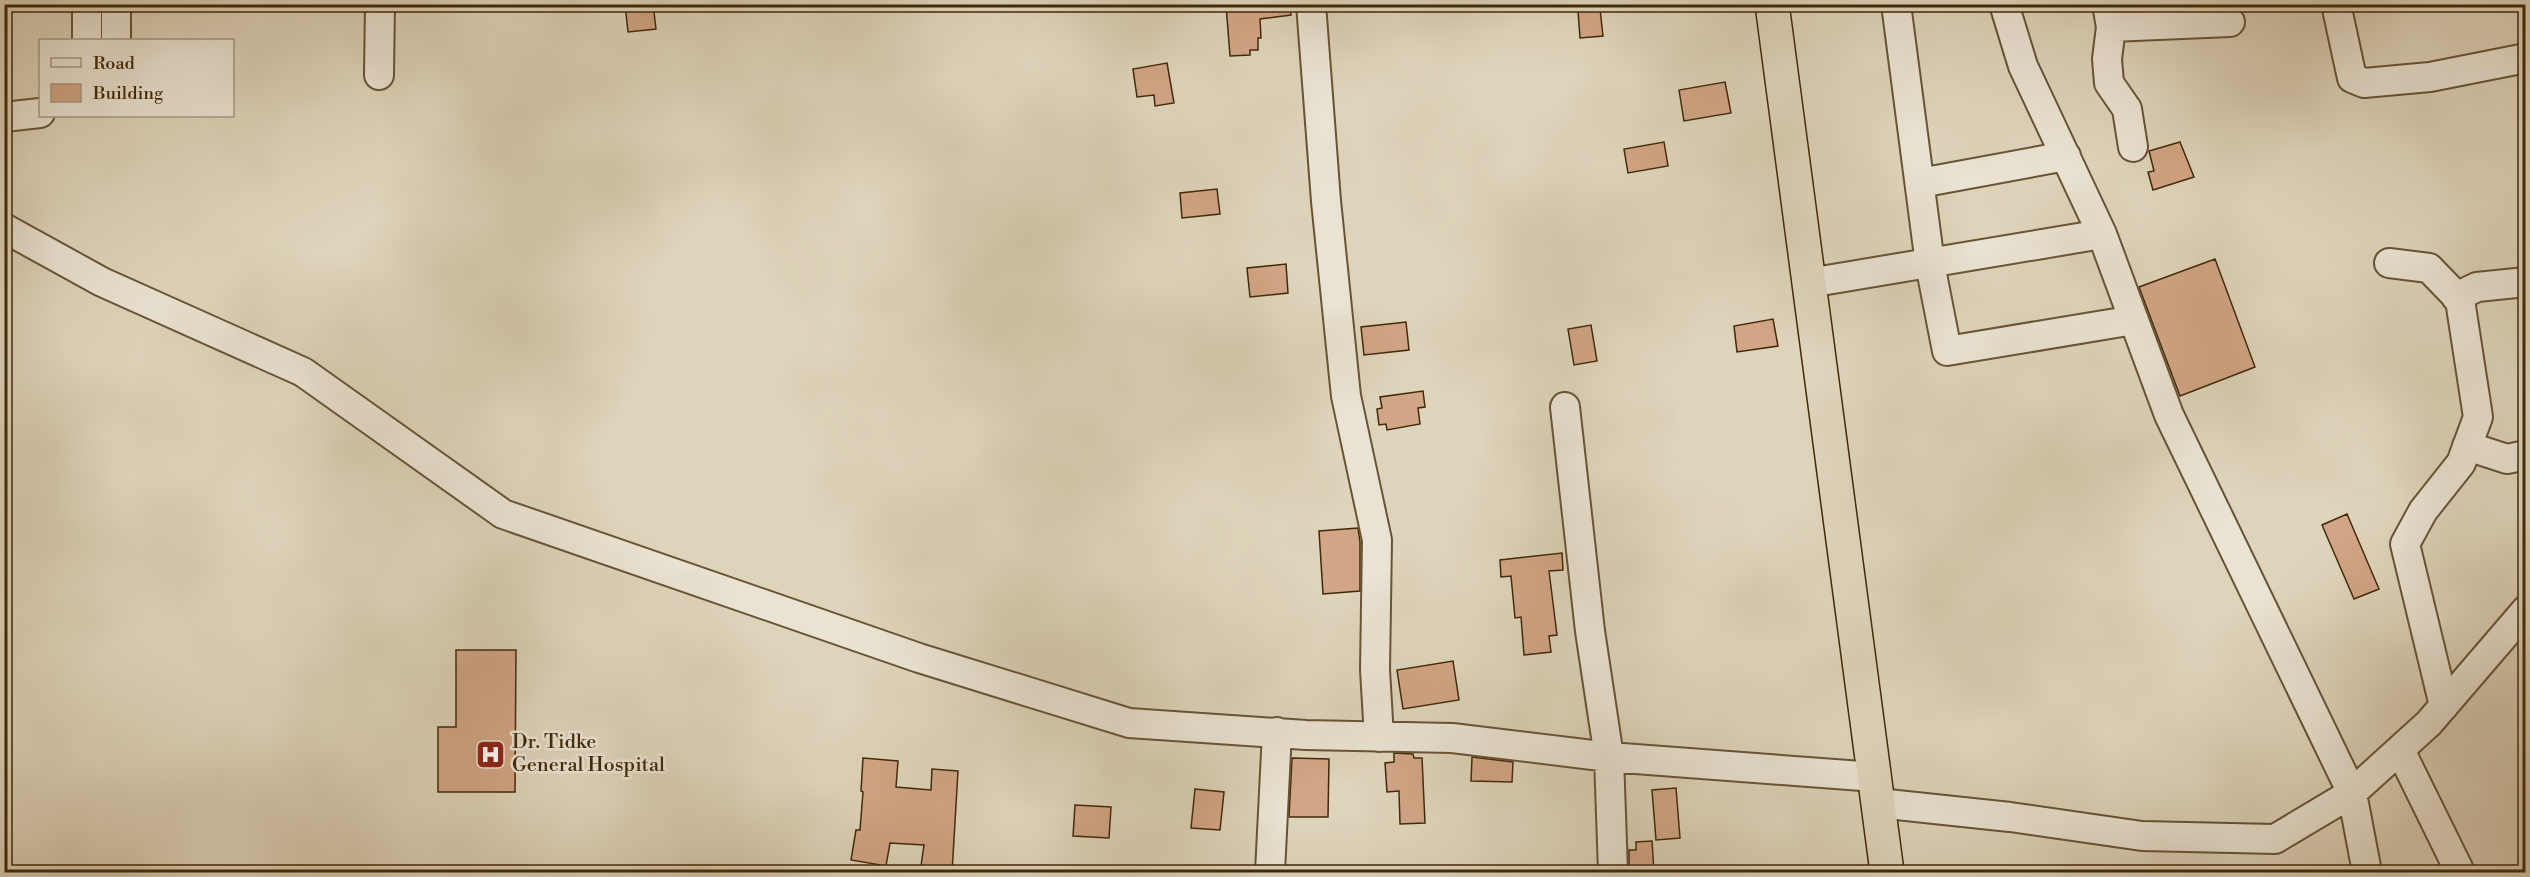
<svg xmlns="http://www.w3.org/2000/svg" width="2530" height="877" viewBox="0 0 2530 877" font-family="'Libre Bodoni',serif">
	<style>
		.building { fill: #d1a585; stroke: #412908; stroke-width: 1.5 }
		.lines { fill: none; stroke-linecap: round; stroke-linejoin: round }
		.minor-casing { stroke: #685435; stroke-width: 32 }
		.highway-casing { stroke: #412908; stroke-width: 36 }
		.minor { stroke: #eae3d3; stroke-width: 28 }
		.highway { stroke: #ded4bb; stroke-width: 33 }
		.labels { text-anchor: middle; dominant-baseline: central; stroke-width: 5; stroke-linejoin: round; paint-order: stroke }
		.poi-label { font-size: 20px; fill: #412908; stroke: #eae3d3; text-anchor: start }
	</style>
	<rect width="100%" height="100%" fill="#ded4bb"/>
	<filter id="stains"><feTurbulence type="fractalNoise" baseFrequency=".00333" numOctaves="4"/><feColorMatrix values="0 0 0 0 .2 0 0 0 0 .09 0 0 0 0 .02 0 0 0 .5 -.17"/></filter>
	<radialGradient id="worn" r=".72"><stop offset=".6" stop-color="#630" stop-opacity="0"/><stop offset="1" stop-color="#630" stop-opacity=".3"/></radialGradient>
	<!-- building -->
	<path class="building" d="M625 4H653L656 29 628 32Z
		M1290 4 1291 15 1260 19 1261 38H1258V50H1250V55L1230 56 1226 5Z
		M1600 9 1603 36 1580 38 1578 11Z
		M1167 63 1174 103 1155 106 1154 95 1137 97 1133 69Z
		M1725 82 1731 113 1684 121 1679 90Z
		M1664 142 1668 166 1628 173 1624 149Z
		M2180 142 2194 177 2153 190 2148 172 2154 171 2149 151Z
		M1217 189 1220 214 1182 218 1180 193Z
		M2215 259 2255 367 2180 396 2139 287Z
		M1286 264 1288 293 1250 297 1247 268Z
		M1773 319 1778 346 1737 352 1734 326Z
		M1406 322 1409 350 1364 355 1361 327Z
		M1591 325 1597 361 1574 365 1568 329Z
		M1423 391 1425 407 1418 408 1420 424 1387 430 1386 424 1379 425 1377 409 1382 408 1380 397Z
		M2347 514 2379 589 2354 599 2322 525Z
		M1358 528 1360 542V591L1323 594 1319 531Z
		M1562 553 1563 570 1549 571 1557 635 1549 636 1551 652 1524 655 1521 617 1515 618 1511 576 1501 577 1500 560Z
		M456 650H516L515 792H438V727H456Z
		M1453 661 1459 700 1403 709 1397 670Z
		M1394 753 1413 754 1414 758H1422L1425 823 1400 824 1399 791 1387 792 1385 763 1394 762Z
		M1472 757 1513 762 1512 782 1471 781Z
		M863 758 898 761 896 787 931 790 932 769 958 771 952 873H920L924 845 890 843 886 866 851 860 856 830H860L863 792 861 791Z
		M1292 758 1329 759 1328 817H1289Z
		M1676 788 1680 838 1656 840 1652 790Z
		M1195 789 1224 792 1220 830 1191 828Z
		M1075 805 1111 807 1109 838 1073 836Z
		M1652 841 1654 873H1629V850H1636V842Z"/>
	<g class="lines">
		<defs>
			<path id="minor" d="M87 4V40
				M116 4V40
				M1311 4 1326 201 1346 396 1377 540 1375 670 1379 737
				M1896 4 1930 264 1947 351 2134 320
				M2004 4 2023 66 2102 234 2169 415 2352 793 2367 872
				M2107 4 2111 27 2107 59 2109 83 2127 109 2133 147
				M2336 4 2352 78 2364 83 2430 77 2526 58
				M2111 27 2230 22
				M379 75 380 4
				M4 117 40 113
				M1920 183 2066 156
				M4 228 102 282 303 372 503 514 919 658 1129 723 1306 735 1452 738 1609 757 1875 777
				M2389 263 2429 268 2460 300 2478 417 2461 463 2423 511 2405 544 2444 706
				M1809 283 2102 234
				M2456 297 2477 287 2526 282
				M1565 407 1590 631 1609 757 1613 872
				M2467 446 2507 459 2526 455
				M2400 750 2460 872
				M1878 803 2010 817 2142 836 2275 839 2352 793 2429 723 2526 610
				M1270 872 1277 732"/>
			<path id="highway" d="M1772 4 1887 872"/>
		</defs>
		<!-- minor casing -->
		<use href="#minor" class="minor-casing"/>
		<!-- highway casing -->
		<use href="#highway" class="highway-casing"/>
		<!-- minor -->
		<use href="#minor" class="minor"/>
		<!-- highway -->
		<use href="#highway" class="highway"/>
	</g>
	<!-- icons -->
	<defs>
		<symbol id="hospital-square" viewBox="-11 -11 22 22"><rect x="-9" y="-9" width="18" height="18" rx="4" fill="#8f2418" stroke="#eae3d3"/><path d="M-5-5h3v3.5h4V-5h3V5h-3V1.5h-4V5h-3Z" fill="#fff"/></symbol>
	</defs>
	<g fill-rule="evenodd">
		<use href="#hospital-square" x="474" y="738" width="33" height="33"/>
	</g>
	<g class="labels">
		<!-- poi labels -->
		<g class="poi-label">
			<text x="512" y="742">Dr. Tidke<tspan x="512" dy="23">General Hospital</tspan></text>
		</g>
	</g>
	<!-- margin -->
	<rect width="2530" height="877" fill="none" stroke="#ded4bb" stroke-width="24"/>
	<rect x="6" y="6" width="2518" height="865" fill="none" stroke="#412908" stroke-width="3"/>
	<rect x="12" y="12" width="2506" height="853" fill="none" stroke="#412908" stroke-width="1.5"/>
	<!-- legend -->
	<rect x="39" y="39" width="195" height="78" fill="#eae3d3" stroke="#a69982" stroke-width="1.5"/>
	<rect x="51" y="58" width="30" height="9" fill="#eae3d3" stroke="#a69982" stroke-width="1.5"/>
	<text x="93" y="69" font-size="18" fill="#412908">Road</text>
	<rect x="51" y="84" width="30" height="18" fill="#d1a585" stroke="#a69982" stroke-width="1.5"/>
	<text x="93" y="99" font-size="18" fill="#412908">Building</text>
	<rect width="100%" height="100%" filter="url(#stains)"/>
	<rect width="100%" height="100%" fill="url(#worn)"/>
</svg>
